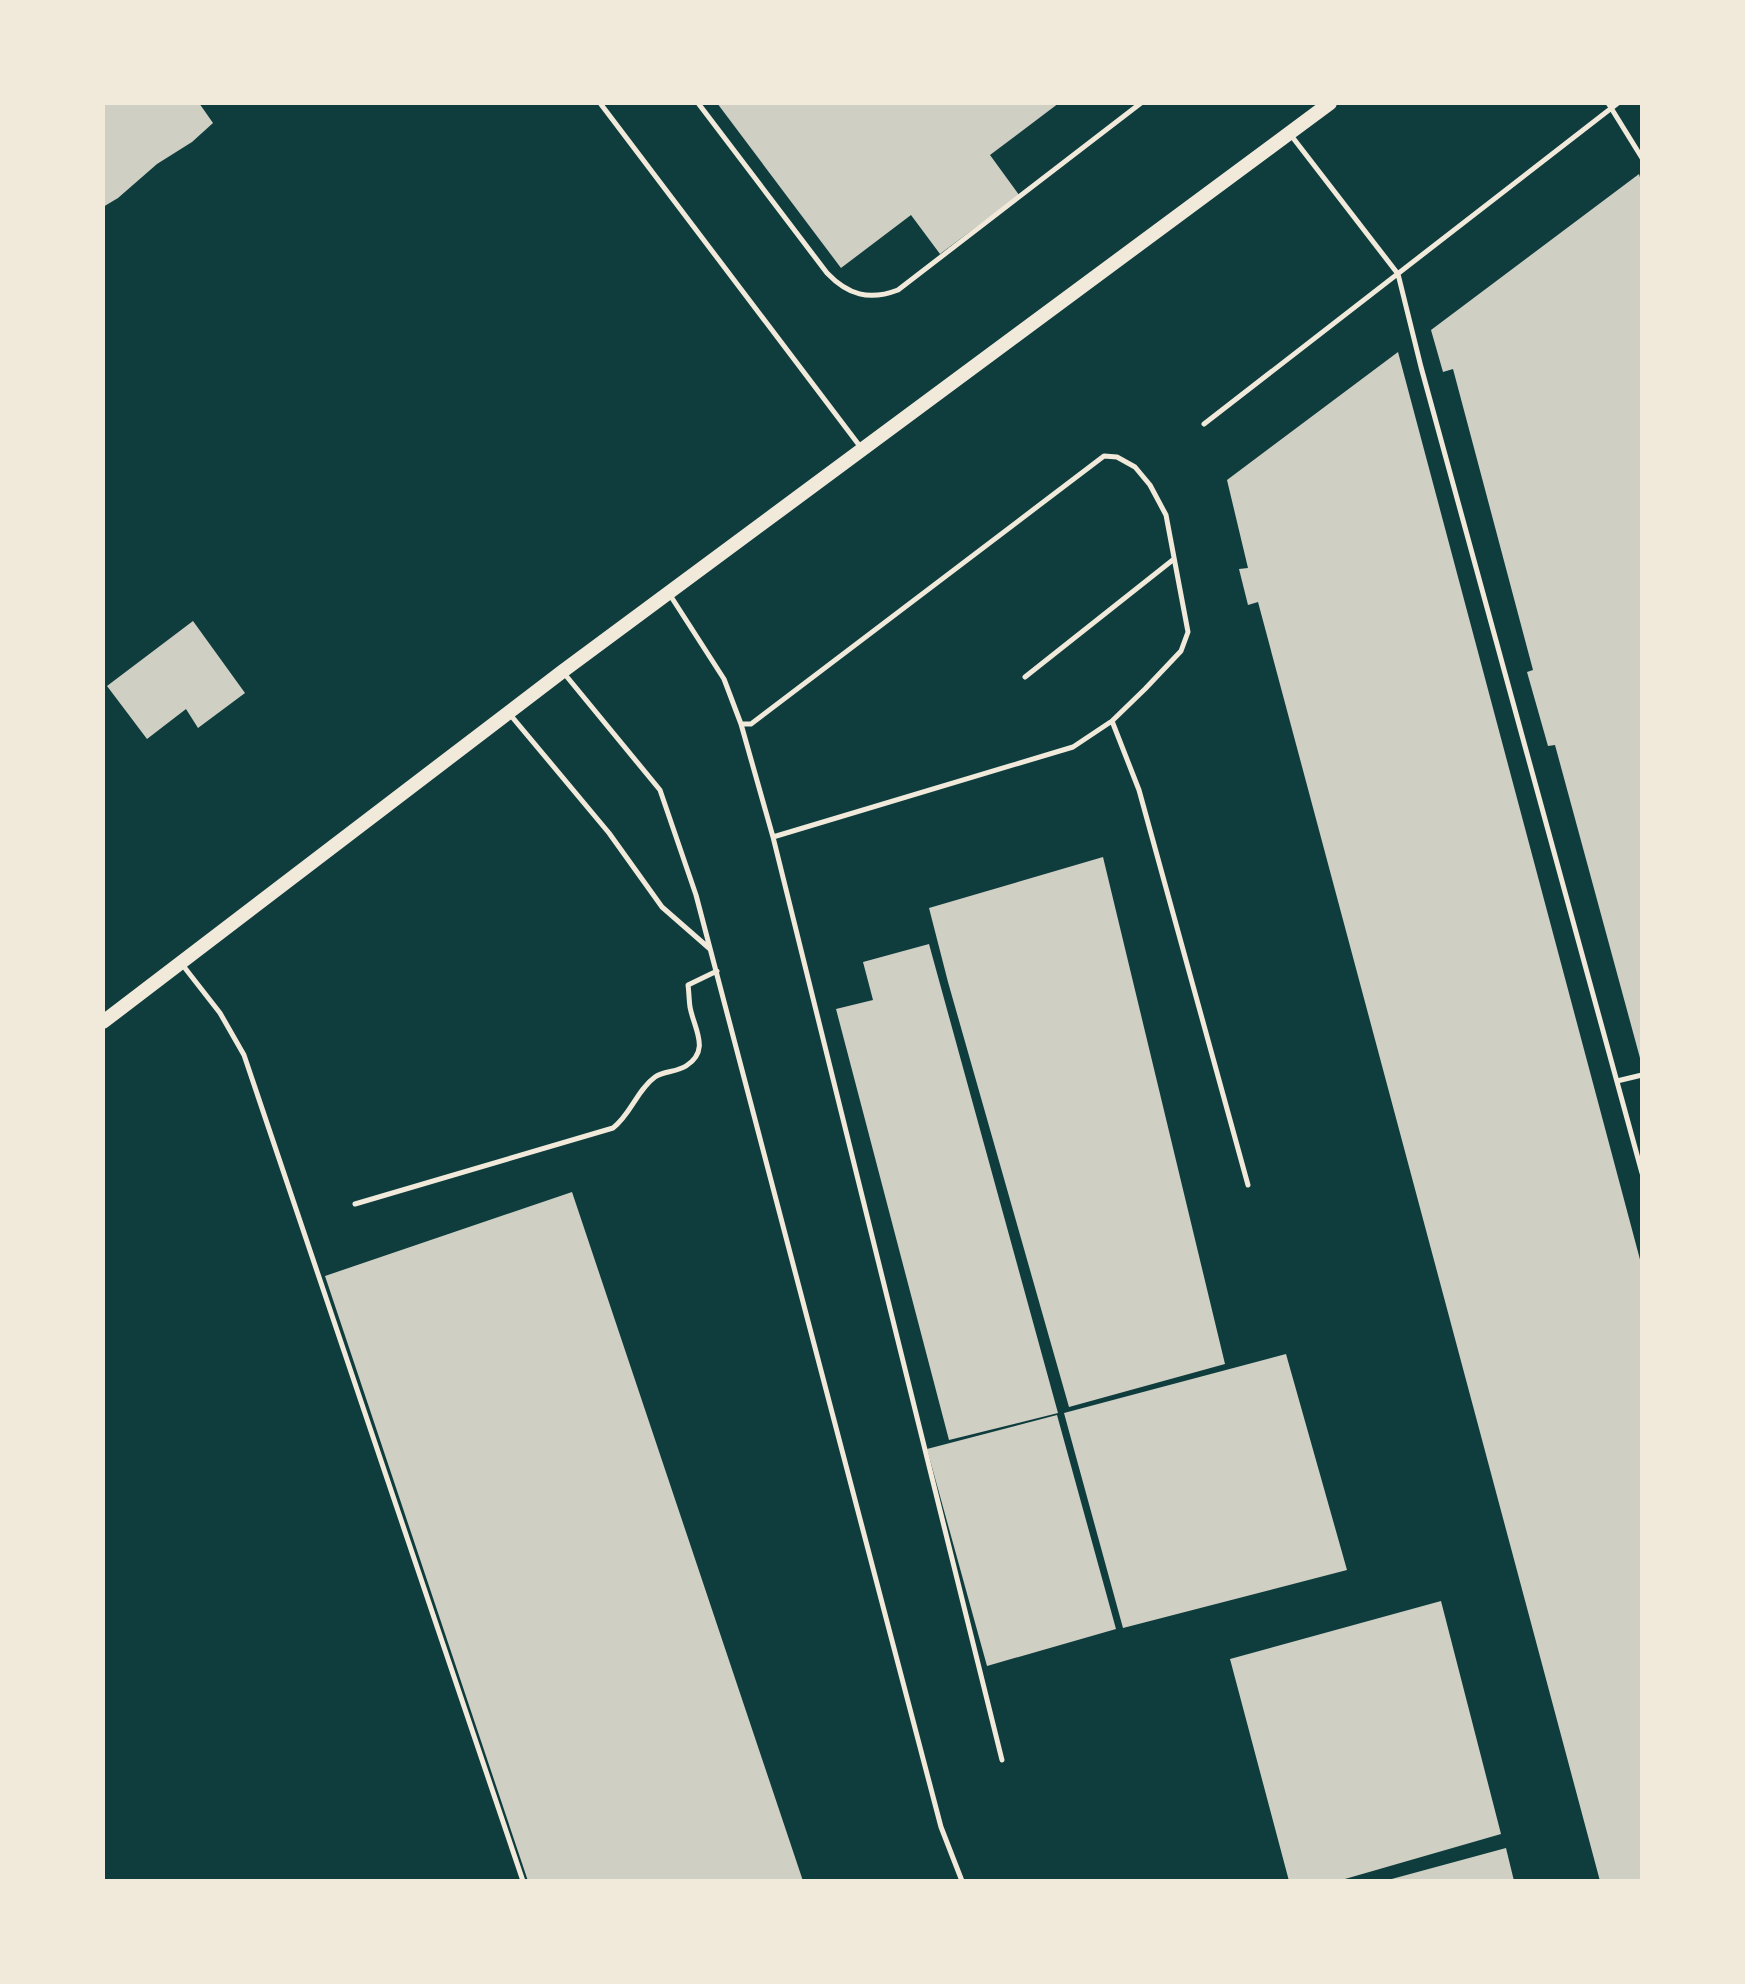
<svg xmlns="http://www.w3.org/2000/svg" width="1745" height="1984" viewBox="0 0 1745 1984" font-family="'PT Sans Narrow',sans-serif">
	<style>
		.building { fill: #cfcfc3 }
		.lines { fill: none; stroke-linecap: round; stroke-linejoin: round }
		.service { stroke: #f1e9da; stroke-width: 5 }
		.secondary { stroke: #f1e9da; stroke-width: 14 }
	</style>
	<rect width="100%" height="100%" fill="#0f3d3e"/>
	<!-- building -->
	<path class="building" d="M103 103H199L213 123 192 142 157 164 118 198 103 207Z
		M717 103H1059L990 155 1019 195 940 254 911 215 841 268Z
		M1639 174 1642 184V1057L1640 1058 1555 745 1548 746 1527 672 1533 670 1453 369 1443 372 1431 330Z
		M1398 352 1642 1267V1881H1600L1258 602 1248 605 1239 569 1248 568 1227 480Z
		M193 621 245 693 198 728 186 709 147 739 107 686Z
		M1103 857 1225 1364 1069 1407 948 982 929 908Z
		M929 944 1058 1413 949 1440 836 1009 873 1000 863 962Z
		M572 1192 803 1881H528L325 1276Z
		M1286 1354 1347 1570 1123 1628 1064 1413Z
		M1057 1415 1116 1629 987 1666 927 1449Z
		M1441 1601 1501 1834 1338 1881H1289L1230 1659Z
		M1506 1848 1514 1881H1388V1880Z"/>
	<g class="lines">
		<!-- service -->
		<path class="service" d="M600 103 862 449
			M698 103 827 273C848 295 869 301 898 290L1141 103
			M1608 103 1642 158
			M1290 134 1398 274 1421 367 1642 1173
			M1204 424 1618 103
			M670 595 724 679 741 724H751L1104 456 1117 457 1135 467 1150 485 1166 515 1188 632 1181 651 1145 689 1112 721 1073 747 773 837
			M563 672 660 790 696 895 941 1827 962 1881
			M1025 677 1174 559
			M508 712 609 833 662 907 710 949
			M1112 721 1139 790 1248 1185
			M741 724 773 837 1002 1760
			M181 963 220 1013 244 1055 523 1881
			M1617 1081 1642 1075
			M355 1204 613 1128C631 1114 637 1090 655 1077 663 1071 677 1072 686 1066 711 1050 694 1029 690 1007 689 1000 689 992 688 985L717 971"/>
		<!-- secondary -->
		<path class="secondary" d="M103 1022 563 671 1330 103"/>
	</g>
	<!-- border -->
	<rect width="1745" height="1984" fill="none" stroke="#f1e9da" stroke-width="210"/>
</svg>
